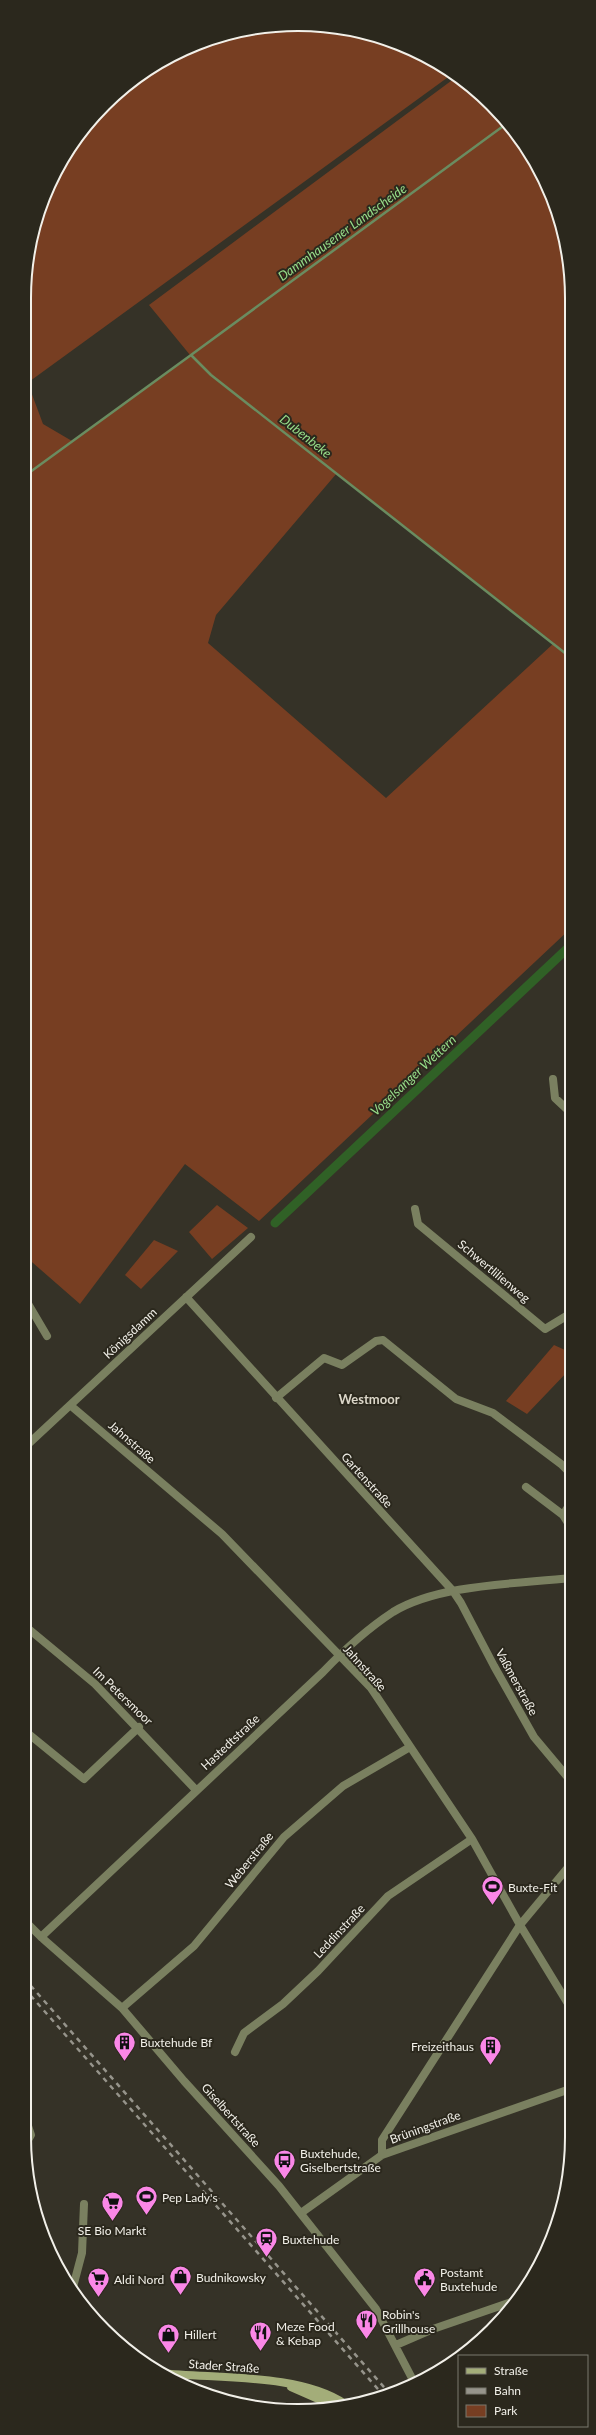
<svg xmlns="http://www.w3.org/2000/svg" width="596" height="2435" viewBox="0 0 596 2435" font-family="Lato,sans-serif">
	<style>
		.green { fill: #773e22; fill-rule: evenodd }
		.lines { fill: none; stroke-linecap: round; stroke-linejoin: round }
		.stream { stroke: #6a8c60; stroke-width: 2.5 }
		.canal { stroke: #306126; stroke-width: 9 }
		.street { stroke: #7a8060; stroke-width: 8 }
		.secondary { stroke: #a3ad79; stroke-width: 8 }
		.rail { stroke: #96948b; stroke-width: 2.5; stroke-dasharray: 5 5; stroke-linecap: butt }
		.labels { text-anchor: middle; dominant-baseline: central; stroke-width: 4; stroke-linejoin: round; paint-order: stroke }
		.street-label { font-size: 12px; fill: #f2f0e9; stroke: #2b281d }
		.poi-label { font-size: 12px; fill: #f2f0e9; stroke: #2b281d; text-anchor: start }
		.water-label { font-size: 13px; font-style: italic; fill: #97dd89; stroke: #2b281d }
		.neighbourhood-label { font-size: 13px; font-weight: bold; fill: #dcd7c9; stroke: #2b281d }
		.rim { fill: none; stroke: #f2f0e9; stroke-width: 2 }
	</style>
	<rect width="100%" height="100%" fill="#353227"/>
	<!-- green -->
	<path class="green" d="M280 25 334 26 419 52 451 75 26 384C26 356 26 328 26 300 26 287 25 273 27 260 46 151 118 65 227 34 244 29 263 27 280 25Z
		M455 78 492 104 544 177 570 262V929L259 1221 185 1164 80 1304 25 1256 26 392 30 389 43 424 72 441 179 364 190 355 149 305ZM337 473 554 643 386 798 208 643 216 615Z
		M217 1205 248 1228 212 1259 189 1232Z
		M154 1240 178 1251 141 1289 125 1275Z
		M554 1345 565 1350 570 1346V1369L527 1414 506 1401Z"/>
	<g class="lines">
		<!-- stream -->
		<path class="stream" d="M191 355 506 124
			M26 475 191 355 211 375 570 657"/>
		<!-- canal -->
		<path class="canal" d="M275 1223 570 946"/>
		<!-- street -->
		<path class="street" d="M553 1079 555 1098 570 1112
			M415 1209 418 1224 545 1329 568 1315
			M186 1297 453 1591 461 1603 494 1666 534 1737 570 1780
			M25 1303 27 1302 47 1336
			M276 1398 324 1358 342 1365 376 1341 383 1340 456 1399 493 1413 561 1464 570 1473
			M70 1405 222 1534 371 1688 472 1839 520 1925 570 2007
			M25 1447 251 1237
			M526 1487 563 1515 570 1526
			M563 1515 570 1504
			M25 1626 95 1684 196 1790
			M25 1731 84 1779 139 1727
			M24 1920 41 1937 122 2008 184 2081 279 2186 376 2309 415 2384
			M41 1937 323 1672C345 1649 367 1629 393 1612 439 1584 517 1584 570 1578
			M122 2008 194 1946 284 1837 343 1786 410 1747
			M235 2052 244 2033 283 2004 318 1971 388 1896 472 1839
			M24 2120 27 2123 31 2135 25 2145
			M382 2155V2140L520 1925 570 1865
			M301 2213 382 2155 570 2089
			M73 2287 82 2253 84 2204
			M396 2345 433 2329 517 2300"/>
		<!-- secondary -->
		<path class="secondary" d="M161 2373C215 2379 300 2373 345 2404
			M291 2387 332 2405"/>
		<!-- rail -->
		<path class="rail" d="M24 1978 390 2394
			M24 1988 384 2396"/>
	</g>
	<!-- icons -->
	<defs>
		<symbol id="stadium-pin" viewBox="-11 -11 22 30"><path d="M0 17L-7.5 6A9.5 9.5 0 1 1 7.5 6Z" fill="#fa87e7" stroke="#2b281d"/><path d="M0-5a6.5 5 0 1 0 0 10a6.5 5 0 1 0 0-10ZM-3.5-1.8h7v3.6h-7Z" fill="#111"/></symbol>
		<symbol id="building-pin" viewBox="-11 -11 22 30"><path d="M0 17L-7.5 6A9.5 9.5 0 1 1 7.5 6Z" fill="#fa87e7" stroke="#2b281d"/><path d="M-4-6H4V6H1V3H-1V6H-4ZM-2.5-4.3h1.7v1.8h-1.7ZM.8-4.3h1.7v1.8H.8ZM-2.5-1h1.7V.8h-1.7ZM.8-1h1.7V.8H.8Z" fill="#111"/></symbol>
		<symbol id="bus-pin" viewBox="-11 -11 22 30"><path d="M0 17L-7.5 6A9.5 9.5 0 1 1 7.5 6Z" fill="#fa87e7" stroke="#2b281d"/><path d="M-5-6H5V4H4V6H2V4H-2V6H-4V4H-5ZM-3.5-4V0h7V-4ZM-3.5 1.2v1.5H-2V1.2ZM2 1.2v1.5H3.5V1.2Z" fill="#111"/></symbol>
		<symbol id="supermarket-pin" viewBox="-11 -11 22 30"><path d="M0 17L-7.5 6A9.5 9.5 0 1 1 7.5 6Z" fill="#fa87e7" stroke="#2b281d"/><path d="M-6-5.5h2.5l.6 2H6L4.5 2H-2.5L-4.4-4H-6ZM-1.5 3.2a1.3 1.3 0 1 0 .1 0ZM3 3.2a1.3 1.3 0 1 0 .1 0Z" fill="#111"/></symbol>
		<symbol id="station-pin" viewBox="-11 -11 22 30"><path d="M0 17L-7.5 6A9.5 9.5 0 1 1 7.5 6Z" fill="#fa87e7" stroke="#2b281d"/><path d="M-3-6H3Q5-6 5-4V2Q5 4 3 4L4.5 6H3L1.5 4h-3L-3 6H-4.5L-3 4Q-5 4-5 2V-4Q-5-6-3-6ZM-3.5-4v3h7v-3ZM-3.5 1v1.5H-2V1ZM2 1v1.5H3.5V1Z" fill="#111"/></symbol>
		<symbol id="shop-pin" viewBox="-11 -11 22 30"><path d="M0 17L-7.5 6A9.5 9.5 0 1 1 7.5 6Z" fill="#fa87e7" stroke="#2b281d"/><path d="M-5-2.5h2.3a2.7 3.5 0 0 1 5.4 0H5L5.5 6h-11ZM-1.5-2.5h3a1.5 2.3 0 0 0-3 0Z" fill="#111"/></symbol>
		<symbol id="civic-pin" viewBox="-11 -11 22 30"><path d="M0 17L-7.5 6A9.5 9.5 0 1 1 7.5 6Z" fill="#fa87e7" stroke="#2b281d"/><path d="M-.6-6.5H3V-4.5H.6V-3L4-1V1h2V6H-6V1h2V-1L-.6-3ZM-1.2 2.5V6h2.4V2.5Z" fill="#111"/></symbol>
		<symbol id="restaurant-pin" viewBox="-11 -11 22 30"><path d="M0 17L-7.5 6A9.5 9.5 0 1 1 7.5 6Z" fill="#fa87e7" stroke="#2b281d"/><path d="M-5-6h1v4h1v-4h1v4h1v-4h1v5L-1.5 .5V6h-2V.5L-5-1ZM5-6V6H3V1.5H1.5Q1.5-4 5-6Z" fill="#111"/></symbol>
	</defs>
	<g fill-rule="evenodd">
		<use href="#stadium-pin" x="480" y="1874" width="25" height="34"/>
		<use href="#building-pin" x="112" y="2030" width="25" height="34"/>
		<use href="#building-pin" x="478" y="2034" width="25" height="34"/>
		<use href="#bus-pin" x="272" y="2148" width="25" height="34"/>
		<use href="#stadium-pin" x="134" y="2184" width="25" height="34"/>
		<use href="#supermarket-pin" x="100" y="2190" width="25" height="34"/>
		<use href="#station-pin" x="254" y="2226" width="25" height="34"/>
		<use href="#shop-pin" x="168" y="2264" width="25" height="34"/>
		<use href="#supermarket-pin" x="86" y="2266" width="25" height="34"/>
		<use href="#civic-pin" x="412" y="2266" width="25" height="34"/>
		<use href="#restaurant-pin" x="354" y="2308" width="25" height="34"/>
		<use href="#restaurant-pin" x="248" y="2320" width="25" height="34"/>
		<use href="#shop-pin" x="156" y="2322" width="25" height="34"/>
	</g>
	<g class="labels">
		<!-- street labels -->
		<g class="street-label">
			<text transform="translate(494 1271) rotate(40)">Schwertlilienweg</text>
			<text transform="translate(130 1333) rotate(-43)">Königsdamm</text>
			<text transform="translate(132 1442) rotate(41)">Jahnstraße</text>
			<text transform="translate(367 1480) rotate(48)">Gartenstraße</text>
			<text transform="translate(365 1668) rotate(48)">Jahnstraße</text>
			<text transform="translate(517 1682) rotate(61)">Vaßmerstraße</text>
			<text transform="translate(123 1696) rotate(44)">Im Petersmoor</text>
			<text transform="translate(230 1742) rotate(-43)">Hastedtstraße</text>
			<text transform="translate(249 1860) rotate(-51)">Weberstraße</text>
			<text transform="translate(339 1931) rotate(-47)">Leddinstraße</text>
			<text transform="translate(231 2115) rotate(48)">Giselbertstraße</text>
			<text transform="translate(425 2127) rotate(-20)">Brüningstraße</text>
			<text transform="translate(224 2366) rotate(4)">Stader Straße</text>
		</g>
		<!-- poi labels -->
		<g class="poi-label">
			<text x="508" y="1887">Buxte-Fit</text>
			<text x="140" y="2042">Buxtehude Bf</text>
			<text x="474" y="2046" text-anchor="end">Freizeithaus</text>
			<text x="300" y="2153">Buxtehude,<tspan x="300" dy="14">Giselbertstraße</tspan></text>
			<text x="162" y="2197">Pep Lady's</text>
			<text x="112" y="2230" text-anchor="middle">SE Bio Markt</text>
			<text x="282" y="2239">Buxtehude</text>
			<text x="440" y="2272">Postamt<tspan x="440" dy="14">Buxtehude</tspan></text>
			<text x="196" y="2277">Budnikowsky</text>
			<text x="114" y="2279">Aldi Nord</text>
			<text x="382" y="2314">Robin's<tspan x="382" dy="14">Grillhouse</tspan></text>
			<text x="276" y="2326">Meze Food<tspan x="276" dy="14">&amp; Kebap</tspan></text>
			<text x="184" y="2334">Hillert</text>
		</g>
		<!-- water labels -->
		<g class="water-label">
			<text transform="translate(342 232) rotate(-36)">Dammhausener Landscheide</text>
			<text transform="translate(306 436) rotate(38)">Dubenbeke</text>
			<text transform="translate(413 1075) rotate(-43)">Vogelsanger Wettern</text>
		</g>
		<!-- neighbourhood labels -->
		<g class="neighbourhood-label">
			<text x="369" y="1399">Westmoor</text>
		</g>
	</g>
	<!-- crop -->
	<path d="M0 0H596V2435H0ZM298 31H298A267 267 0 0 1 565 298V2137A267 267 0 0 1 298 2404H298A267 267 0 0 1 31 2137V298A267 267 0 0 1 298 31Z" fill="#2b281d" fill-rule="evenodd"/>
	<path class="rim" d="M298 31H298A267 267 0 0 1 565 298V2137A267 267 0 0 1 298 2404H298A267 267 0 0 1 31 2137V298A267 267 0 0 1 298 31Z"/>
	<!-- legend -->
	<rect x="458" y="2355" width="130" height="72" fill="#2b281d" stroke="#7b786f"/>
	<rect x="466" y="2368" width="20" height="6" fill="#a3ad79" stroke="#7b786f"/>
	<text x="494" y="2375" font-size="12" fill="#f2f0e9">Straße</text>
	<rect x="466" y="2388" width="20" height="6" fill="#96948b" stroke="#7b786f"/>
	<text x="494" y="2395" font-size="12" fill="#f2f0e9">Bahn</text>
	<rect x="466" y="2405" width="20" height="12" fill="#773e22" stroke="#7b786f"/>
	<text x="494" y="2415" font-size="12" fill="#f2f0e9">Park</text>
</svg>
